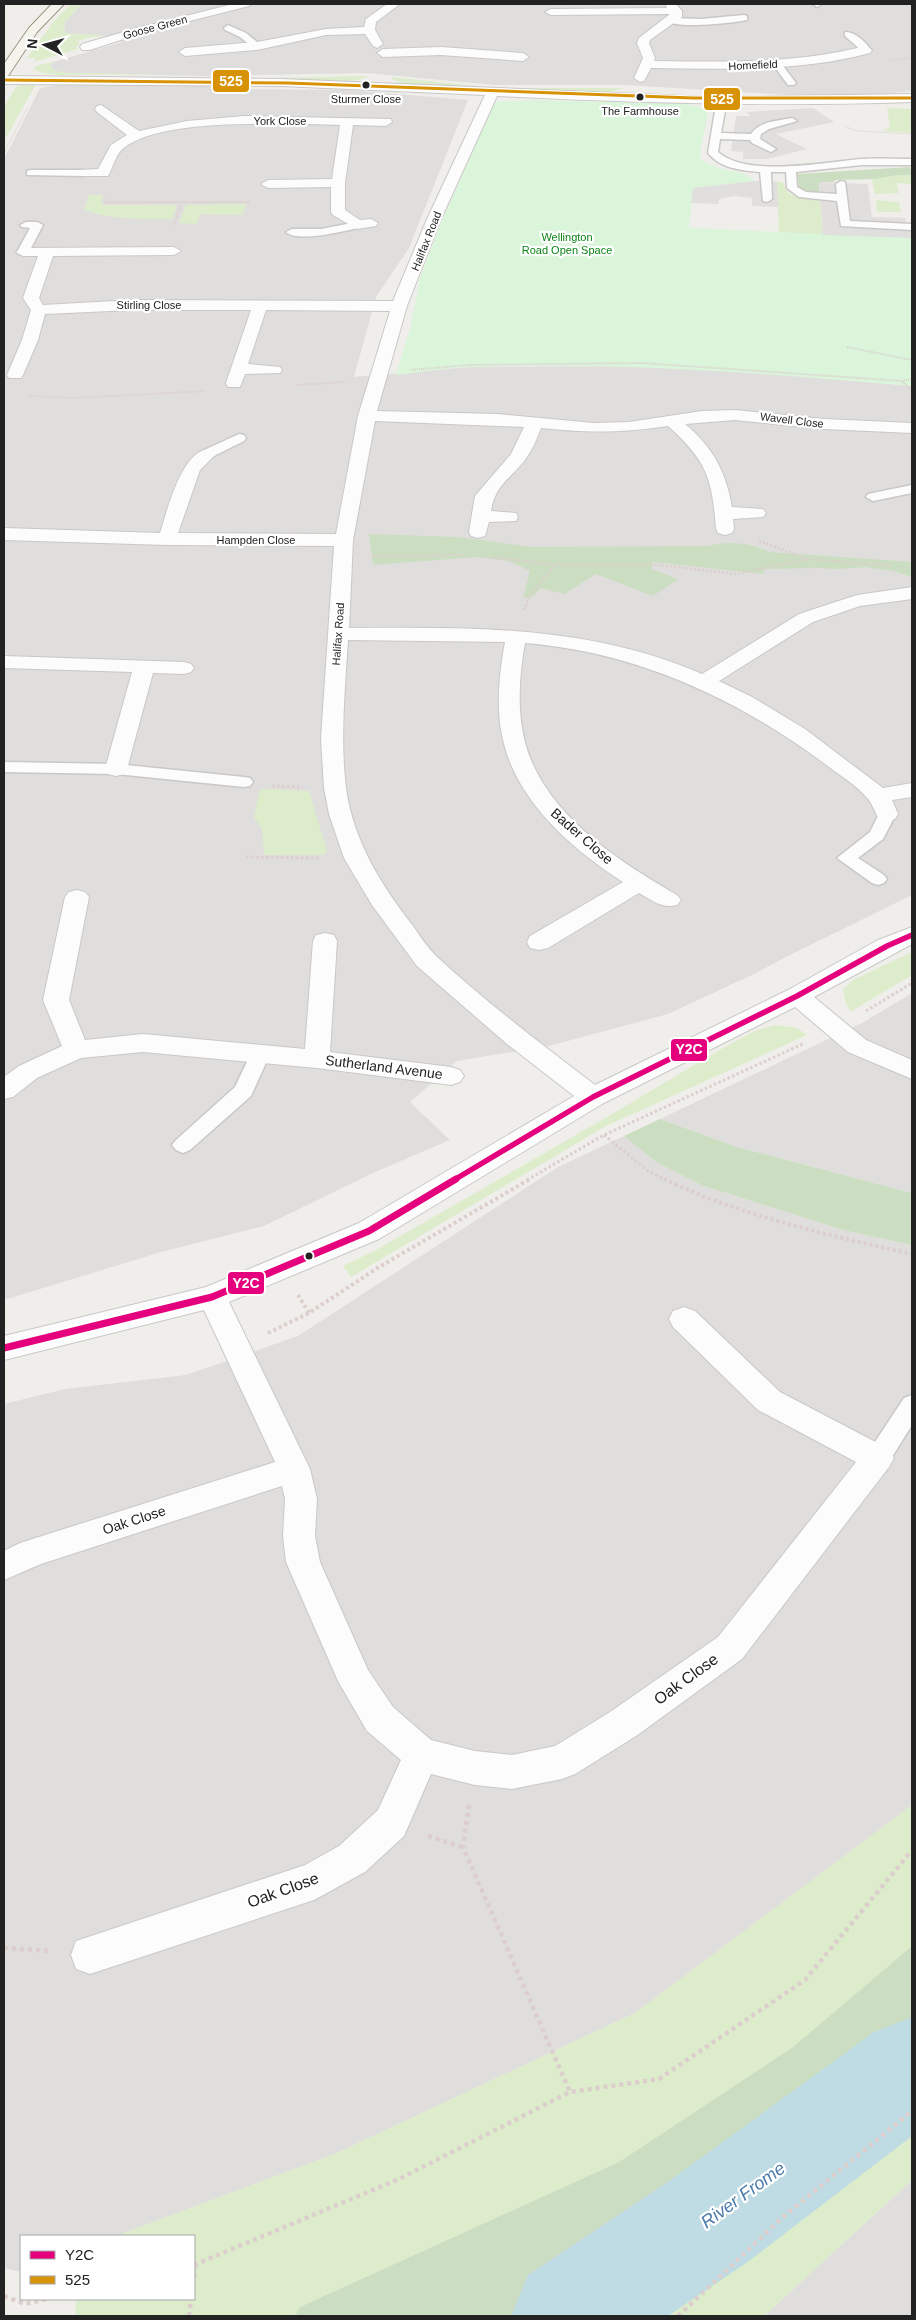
<svg xmlns="http://www.w3.org/2000/svg" width="916" height="2320" viewBox="0 0 916 2320" font-family="Helvetica,sans-serif">
	<style>
		.residential { fill: #dfdedc }
		.grass { fill: #ddeccb }
		.forest { fill: #cbdec1 }
		.park { fill: #daf5da }
		.parking { fill: #e0dfde }
		.lines { fill: none; stroke-linecap: round; stroke-linejoin: round }
		.river { fill: #bfdbe3; fill-rule: evenodd }
		.lane-casing { stroke: #c9c8c7; stroke-width: 3 }
		.street-casing { stroke: #c9c8c7; stroke-width: 2 }
		.secondary-casing { stroke: #999a82; stroke-width: 2 }
		.path-far5 { stroke: #dccecd; stroke-width: 1; stroke-dasharray: 1 1; stroke-linecap: butt }
		.path-far4 { stroke: #dccecd; stroke-width: 2; stroke-dasharray: 1 1; stroke-linecap: butt }
		.path-far3 { stroke: #dccecd; stroke-width: 2.5; stroke-dasharray: 2 2; stroke-linecap: butt }
		.path-far2 { stroke: #dccecd; stroke-width: 3; stroke-dasharray: 2.5 2.5; stroke-linecap: butt }
		.path-far1 { stroke: #dccecd; stroke-width: 4; stroke-dasharray: 3 3; stroke-linecap: butt }
		.path { stroke: #dccecd; stroke-width: 4.5; stroke-dasharray: 4 4; stroke-linecap: butt }
		.lane { fill: #fdfcfc; fill-rule: evenodd }
		.street { fill: #fdfcfc; fill-rule: evenodd }
		.secondary { fill: #f4f4ed; fill-rule: evenodd }
		.bus-1-far1-casing { stroke: #fff; stroke-width: 9 }
		.bus-1-casing { stroke: #fff; stroke-width: 11 }
		.bus-2-casing { stroke: #fff; stroke-width: 5 }
		.bus-1-far1 { stroke: #e5007d; stroke-width: 5.5 }
		.bus-1 { stroke: #e5007d; stroke-width: 7 }
		.bus-2 { stroke: #d79205; stroke-width: 3 }
		.bus-dot { fill: #222; stroke: #fff; stroke-width: 2 }
		.labels { text-anchor: middle; dominant-baseline: central; stroke-width: 4.5; stroke-linejoin: round; paint-order: stroke }
		.far-street-label { font-size: 11px; fill: #222; stroke: #fff }
		.far-bus-label { font-size: 11px; fill: #222; stroke: #fff }
		.far-park-label { font-size: 11px; fill: #0c8416; stroke: #fff }
		.street-label { font-size: 14px; fill: #222; stroke: #fff }
		.near-street-label { font-size: 16px; fill: #222; stroke: #fff }
		.near-water-label { font-size: 18px; font-style: italic; fill: #4a7aab; stroke: #fff }
		.line-badge { stroke: #fff; stroke-width: 2 }
		.badge-label { font-size: 14px; text-anchor: middle; font-weight: bold; fill: #fff }
	</style>
	<rect width="100%" height="100%" fill="#f0eeeb"/>
	<!-- residential -->
	<path class="residential" d="M82 4H912V91L857 96H807L624 85H494L367 73 207 76 65 73 53 70 50 65 53 62 122 42 106 36 64 33 65 22Z
		M70 83 209 86 231 89 350 90 468 100 409 248 376 297 354 377 469 367 628 366 742 371 912 386V895L786 957 754 974 668 1014 549 1046 457 1061 410 1102 450 1140 375 1172 264 1226 161 1252 4 1300V159L40 88Z
		M912 993V1193L737 1147 660 1119 864 1022Z
		M624 1136 656 1162 701 1185 843 1230 912 1245V1805L635 2013 337 2153 116 2236H21V2272L4 2268V1404L65 1389 186 1375 298 1336 558 1167Z
		M912 2180V2316H764Z"/>
	<!-- grass -->
	<path class="grass" d="M71 4H82L65 22 64 33 106 36 87 38 77 41 80 43 76 48 78 49 34 62 36 58H27L54 21Z
		M53 62 50 65 53 70 65 73 166 74 59 75 43 73 34 70 36 66Z
		M368 76C356 86 285 79 266 78Z
		M392 77 485 87V89L407 84 393 80Z
		M26 84H36L4 141V107L16 87Z
		M505 88H623L607 93 504 90Z
		M887 108 912 109V133L882 131 890 128Z
		M895 174 912 175V184L897 183 899 193 875 194 872 179Z
		M777 182H783C785 199 807 199 820 200L823 235 779 233Z
		M89 195H103L101 205H177L172 219C142 219 113 220 84 210Z
		M876 200 899 202 901 212H877Z
		M246 204 243 215 200 214 197 224 179 223 186 205Z
		M260 789 309 791 327 851 323 855H264L262 829 254 817Z
		M912 952V975L850 1012 845 1000 843 989 853 980Z
		M776 1025 797 1028 807 1035 606 1126 351 1277 343 1266 376 1250 602 1120 723 1048 755 1031Z
		M912 1805V1946L793 2047 619 2162 300 2307 295 2316H75L76 2299H194V2236H116L337 2153 635 2013Z
		M912 2084V2180L764 2316H612C715 2243 811 2160 912 2084Z"/>
	<!-- forest -->
	<path class="forest" d="M910 167 912 175C896 174 886 178 872 179 859 180 847 179 835 180L834 182H819L820 193 805 191 799 187 797 174Z
		M369 534 458 537 531 547 708 546C729 541 749 542 769 552L912 562V577L893 571 865 567 838 569 820 568 765 569 762 574 654 562 651 569 678 579 653 596 596 574 564 594 541 588 531 598 523 597 530 571 509 561 478 557 373 565Z
		M660 1119 737 1147 912 1193V1245L843 1230 701 1185 656 1162 624 1136Z
		M912 1946V2023L600 2285 549 2316H295L300 2307 619 2162 793 2047Z"/>
	<!-- park -->
	<path class="park" d="M537 100 686 104 703 108 708 113 700 153 701 159C718 173 743 168 755 181L693 188 689 228 912 238V386C765 373 619 362 471 367 446 368 420 372 396 375L410 329 420 278 440 225 495 102Z"/>
	<!-- parking -->
	<path class="parking" d="M813 108 834 122 776 134 807 149 767 159H743V152L731 151 736 116H750L747 112Z
		M755 181 777 182 778 207 752 206V198L734 196 719 199 718 204 691 203 693 188Z
		M819 182 868 184 872 217 905 218 906 223H912V238L823 235Z"/>
	<g class="lines">
		<!-- river -->
		<path class="river" d="M912 2017V2136L749 2261 668 2316H511L528 2275 669 2181 874 2032Z"/>
		<defs>
			<path id="lane" d="M813 4H822L817 7Z
				M744 15 747 16V20C733 23 677 29 667 21L671 18 701 19Z
				M228 25 246 33 262 46 254 48 240 37 225 30 224 28Z
				M845 32C854 31 866 42 871 50L869 52H863L845 36Z
				M777 61 780 62 796 83 794 85H788L774 66 772 64Z
				M718 96 723 99 725 111 721 133 751 134C760 121 778 121 792 118L797 121 769 129 761 134 760 139 776 149 771 152 752 143 750 140 720 139 718 152C747 178 825 162 862 159 878 158 896 159 912 159V165H862L796 172 797 187 806 192 837 194 836 184 841 181 845 182 850 221 912 224V230L841 226 837 201 799 197 787 188 786 172H771L772 199 767 202 763 201 760 172C741 170 721 169 708 153L715 111 713 99Z
				M31 170H84L89 173 84 176 27 175V171Z
				M37 222 43 225 29 252 23 255 19 254 17 252 30 228 22 227 20 225 26 222Z
				M357 222 363 225 361 227C346 231 297 243 286 232L292 229H321Z
				M239 434 244 435 246 438 244 441 212 457H202L200 454 202 451Z
				M912 485V493L873 501 866 497 868 494Z
				M4 762 116 764 244 777 250 778 253 782 250 786 244 787 116 774 4 772Z
				M887 809 893 810 896 814 883 839 858 858 884 875 887 879 884 883 878 885 872 883 837 858 870 832 881 810Z
				M260 1047 267 1049 270 1054 251 1096 190 1150 183 1153 176 1150 172 1145 176 1140 235 1087 253 1049Z
				M912 1395V1425L887 1465 878 1468 869 1465 866 1458 869 1451 904 1398Z"/>
			<path id="street" d="M233 4H251L249 6 142 33 90 50H82L80 47 82 44 134 29Z
				M387 4H400L376 22 375 30 383 44 377 48 373 46 365 34 326 35 257 50 185 56 179 52 185 48 257 42 326 29 364 27 366 19Z
				M665 4H676L682 11V17L650 40 649 43 655 58 654 61C725 62 796 64 866 46L872 50 870 53C799 72 724 69 651 68L644 81 640 82 634 78 643 58 637 43 639 38 670 14 551 15 545 12 551 9 667 8Z
				M441 47 523 53 529 57 523 61 441 55 383 57 377 53 383 49Z
				M4 76 281 79 710 97 912 94V102C773 107 635 103 497 96L441 219 407 306 377 411 498 414 594 423 629 422 702 411 735 410 824 419 912 423V433L824 429 735 420 685 424C713 447 726 472 732 507L763 509 766 513 763 517 733 519 734 529 732 533 725 535 718 533 716 529C712 478 707 461 668 426 620 433 588 433 541 428 537 439 532 450 525 460 510 479 495 485 491 511L516 513 518 517 516 521 489 522 485 536 478 538 471 536 469 532 475 496 511 454 524 427 375 421 353 540 349 628C468 627 590 625 702 674L799 614 857 595 912 587V599L860 606 813 622 719 681 752 697 805 729 883 788 912 783V797L892 800 898 814 895 819 887 821 879 819C875 813 873 805 868 799 856 784 836 773 821 761 732 696 635 652 525 643 518 681 516 724 531 760 557 822 622 863 677 895L681 900 677 905C662 909 652 900 639 893L548 948 539 950 530 948 527 942 530 936 623 882C573 850 519 803 504 744 495 711 499 675 505 642L348 640C345 689 340 739 346 788 353 840 381 885 413 926 420 936 427 947 436 956 486 1002 541 1044 595 1085L788 990 878 940 912 927V944L814 997 866 1040 912 1060V1079L848 1052 795 1007 602 1104 379 1239 229 1302 310 1469 317 1499 315 1536 320 1562 368 1670 393 1707 431 1740 475 1751 512 1755 555 1746 610 1712 718 1637 856 1462 758 1410 673 1327 669 1319 673 1311 684 1307 695 1311 780 1392 889 1449 894 1458 889 1467 742 1659 636 1736 575 1774 562 1779 512 1789 475 1785 431 1774 404 1836 365 1872 314 1900 90 1974 76 1969 71 1955 76 1941 305 1865 339 1846 378 1810 401 1760 367 1731 338 1681 286 1562 283 1536 285 1499 282 1486 41 1564 4 1580V1551L20 1543 275 1462 204 1310 4 1360V1336L206 1287 359 1223 574 1096 507 1044 417 966 372 905 344 858 329 814 324 788 321 738 334 546 167 545 4 540V528L160 533C167 512 183 443 213 450L216 454 200 470 178 533 336 534 358 416 390 311 266 310 248 364 280 367 282 370 280 373 245 374 240 387H228L226 383 251 310H132L45 314 38 340 23 375 21 378H9L7 375 22 340 31 310 23 298 38 256H23L16 252 23 248 174 247 181 251 174 255 53 256 39 298 43 305 132 300 393 301 427 219 485 95 281 86 4 84Z
				M101 105 139 131 187 121 244 116 391 119 392 122 386 126 353 125 345 183V210L360 220 371 219 378 223 376 226 357 229 333 215 331 212V187L268 188 261 184 268 180 332 179 340 125C291 124 164 117 125 147 115 154 114 166 108 176H79L77 173 79 170 98 169 111 145 127 135 97 112 95 109 97 106Z
				M4 656 184 662 191 664 194 668 191 672 184 674 153 673 127 769 124 774 116 776 108 774 105 769 132 672 4 668Z
				M77 890 85 892 89 897 69 1000 85 1040 143 1034 305 1049 313 941 316 935 325 933 334 935 337 941 330 1052 451 1067 460 1070 464 1076 460 1082 451 1085 317 1068 143 1052 81 1058 37 1078 13 1097 4 1099V1077L19 1066 62 1046 43 1000 65 897 69 892Z"/>
			<path id="secondary" d="M52 4H64L37 32 8 76 4 77V64L29 28Z"/>
		</defs>
		<!-- lane casing -->
		<use href="#lane" class="lane-casing"/>
		<!-- street casing -->
		<use href="#street" class="street-casing"/>
		<!-- secondary casing -->
		<use href="#secondary" class="secondary-casing"/>
		<!-- path-far5 -->
		<path class="path-far5" d="M890 60 912 58
			M846 127 858 131 912 134
			M4 153 28 107
			M106 197 104 203 250 202"/>
		<!-- path-far4 -->
		<path class="path-far4" d="M104 202H250
			M174 226 181 204
			M847 347 912 360
			M411 370 470 365 643 363 902 381 912 379
			M903 382 912 391
			M297 385 346 382
			M28 396 73 398 206 391"/>
		<!-- path-far3 -->
		<path class="path-far3" d="M759 541 808 559 891 566
			M373 556 462 555
			M491 557 555 565H660L737 574 808 559
			M524 610 529 597 555 565"/>
		<!-- path-far2 -->
		<path class="path-far2" d="M272 786 303 787
			M246 857 320 858
			M866 1011 912 983
			M604 1135 648 1171 666 1180
			M527 1180 604 1135 805 1043"/>
		<!-- path-far1 -->
		<path class="path-far1" d="M664 1179C738 1215 831 1236 912 1254
			M298 1295 309 1313
			M268 1333 309 1313 379 1267 530 1179"/>
		<!-- path -->
		<path class="path" d="M469 1805 463 1847 570 2092
			M428 1836 463 1847
			M4 1948 50 1951
			M194 2265 399 2179 570 2092 659 2079 805 1980 912 1850
			M194 2277 195 2264
			M4 2296 25 2304 47 2299
			M189 2316 191 2299
			M678 2316 783 2217 912 2111"/>
		<!-- lane -->
		<use href="#lane" class="lane"/>
		<!-- street -->
		<use href="#street" class="street"/>
		<!-- secondary -->
		<use href="#secondary" class="secondary"/>
		<defs>
			<path id="bus-1-far1" d="M454 1180 593 1097 797 996 887 946 912 935"/>
			<path id="bus-1" d="M4 1348 212 1297 369 1231 456 1179"/>
			<path id="bus-2" d="M4 80 288 83 693 98H912"/>
		</defs>
		<!-- bus-1-far1 casing -->
		<use href="#bus-1-far1" class="bus-1-far1-casing"/>
		<!-- bus-1 casing -->
		<use href="#bus-1" class="bus-1-casing"/>
		<!-- bus-2 casing -->
		<use href="#bus-2" class="bus-2-casing"/>
		<!-- bus-1-far1 -->
		<use href="#bus-1-far1" class="bus-1-far1"/>
		<!-- bus-1 -->
		<use href="#bus-1" class="bus-1"/>
		<!-- bus-2 -->
		<use href="#bus-2" class="bus-2"/>
	</g>
	<!-- markers -->
	<g class="bus-dot">
		<circle cx="366" cy="85" r="4.5"/>
		<circle cx="640" cy="97" r="4.5"/>
		<circle cx="309" cy="1256" r="4.5"/>
	</g>
	<g class="labels">
		<!-- far-street labels -->
		<g class="far-street-label">
			<text transform="translate(155 27) rotate(-15)">Goose Green</text>
			<text transform="translate(753 65) rotate(-3)">Homefield</text>
			<text x="280" y="121">York Close</text>
			<text transform="translate(426 241) rotate(-68)">Halifax Road</text>
			<text x="149" y="305">Stirling Close</text>
			<text transform="translate(792 420) rotate(7)">Wavell Close</text>
			<text x="256" y="540">Hampden Close</text>
			<text transform="translate(338 634) rotate(-86)">Halifax Road</text>
		</g>
		<!-- far-bus labels -->
		<g class="far-bus-label">
			<text x="366" y="99">Sturmer Close</text>
			<text x="640" y="111">The Farmhouse</text>
		</g>
		<!-- far-park labels -->
		<g class="far-park-label">
			<text x="567" y="237">Wellington<tspan x="567" dy="13">Road Open Space</tspan></text>
		</g>
		<!-- street labels -->
		<g class="street-label">
			<text transform="translate(582 836) rotate(41)">Bader Close</text>
			<text transform="translate(384 1067) rotate(7)">Sutherland Avenue</text>
			<text transform="translate(134 1520) rotate(-18)">Oak Close</text>
		</g>
		<!-- near-street labels -->
		<g class="near-street-label">
			<text transform="translate(686 1679) rotate(-36)">Oak Close</text>
			<text transform="translate(283 1890) rotate(-20)">Oak Close</text>
		</g>
		<!-- near-water labels -->
		<g class="near-water-label">
			<text transform="translate(743 2195) rotate(-36)">River Frome</text>
		</g>
	</g>
	<g class="line-badge">
		<rect x="212" y="69" width="38" height="24" rx="5" fill="#d79205"/>
		<rect x="703" y="87" width="38" height="24" rx="5" fill="#d79205"/>
		<rect x="670" y="1038" width="38" height="24" rx="5" fill="#e5007d"/>
		<rect x="227" y="1271" width="38" height="24" rx="5" fill="#e5007d"/>
	</g>
	<g class="badge-label">
		<text x="231" y="86">525</text>
		<text x="722" y="104">525</text>
		<text x="689" y="1054">Y2C</text>
		<text x="246" y="1288">Y2C</text>
	</g>
	<!-- border -->
	<rect width="916" height="2320" fill="none" stroke="#222222" stroke-width="10"/>
	<!-- legend -->
	<rect x="20" y="2235" width="175" height="65" fill="#ffffff" stroke="#a7a7a7"/>
	<rect x="30" y="2251" width="25" height="8" fill="#e5007d" stroke="#a7a7a7"/>
	<text x="65" y="2260" font-size="15" fill="#222222">Y2C</text>
	<rect x="30" y="2276" width="25" height="8" fill="#d79205" stroke="#a7a7a7"/>
	<text x="65" y="2285" font-size="15" fill="#222222">525</text>
	<!-- north arrow -->
	<g transform="translate(45 45) rotate(276)" stroke="#ffffff" stroke-width="4" paint-order="stroke">
	<path d="M0-4L9 19L0 12L-9 19Z" fill="#222222"/>
	<text y="-8" font-size="14" font-weight="bold" text-anchor="middle" fill="#222222">N</text>
	</g>
</svg>
